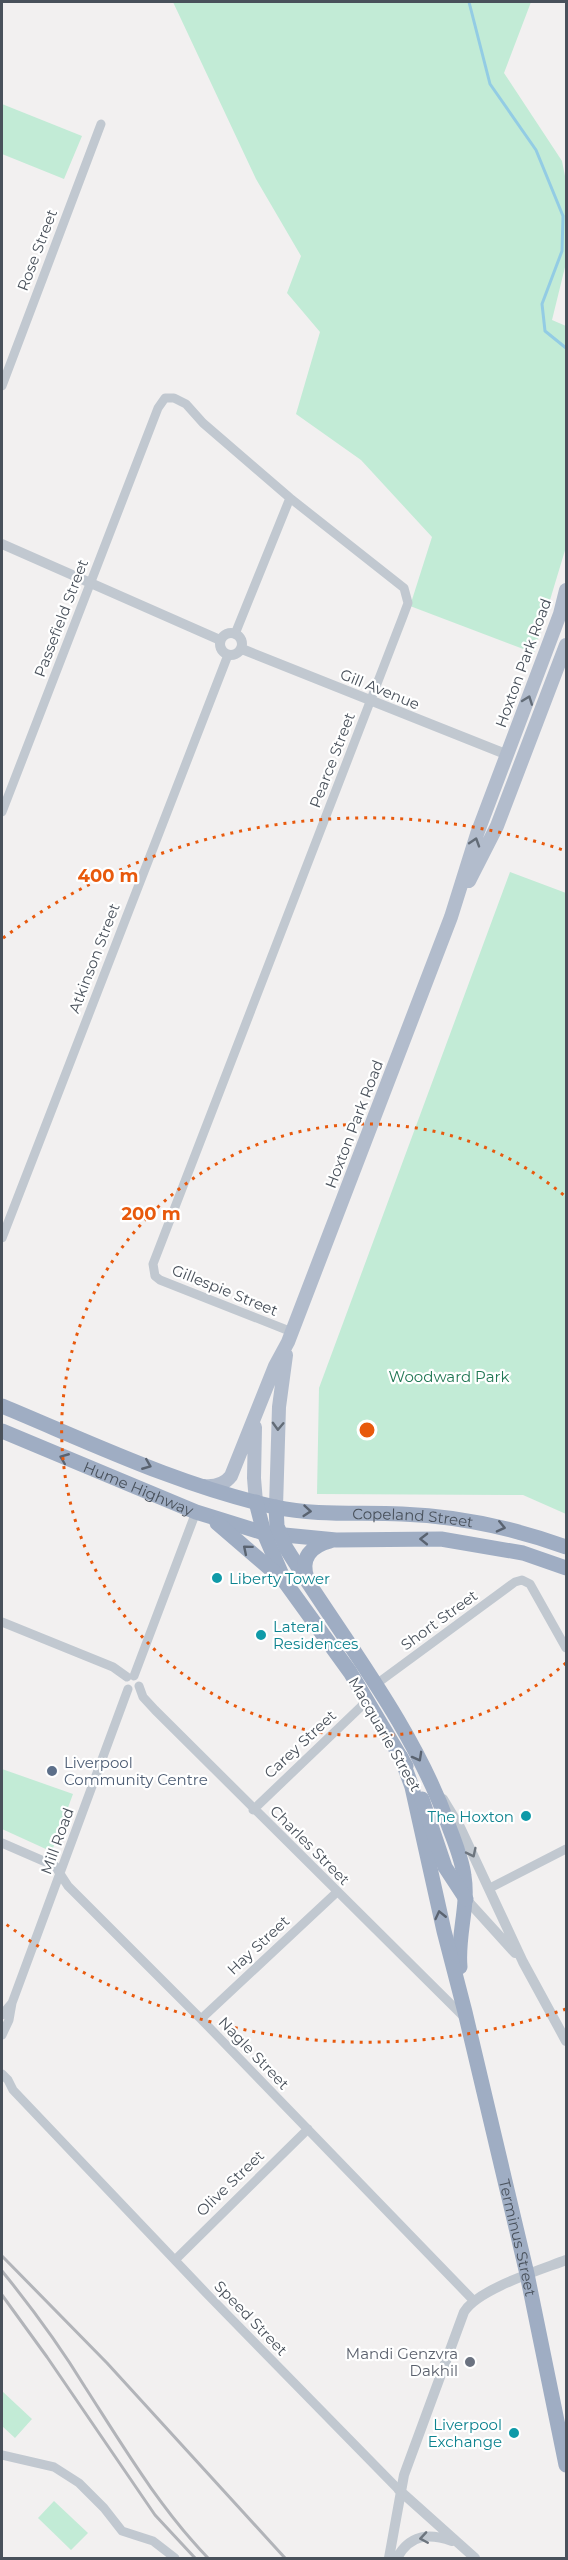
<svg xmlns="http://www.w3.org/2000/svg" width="568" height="2560" viewBox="0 0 568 2560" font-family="Montserrat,sans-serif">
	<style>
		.green { fill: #c2ebd6 }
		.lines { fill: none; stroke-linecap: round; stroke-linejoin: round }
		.stream { stroke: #93cce4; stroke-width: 3 }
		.minor { stroke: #c1c8d0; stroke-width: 9 }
		.tertiary { stroke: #c1c8d0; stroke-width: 10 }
		.primary { stroke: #b2bccc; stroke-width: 14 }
		.trunk { stroke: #9fadc3; stroke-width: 15 }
		.rail { stroke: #b2b4b9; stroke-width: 3 }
		.oneway { stroke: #636c77 }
		.oneway2 { stroke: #5a6370 }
		.oneway3 { stroke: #6d757e }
		.ring { fill: none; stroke: #e8590c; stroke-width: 3; stroke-dasharray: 3 6 }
		.culture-dot { fill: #0f9aa8; stroke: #fff; stroke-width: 2 }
		.service-dot { fill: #5c6f8a; stroke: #fff; stroke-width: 2 }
		.worship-dot { fill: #6b7280; stroke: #fff; stroke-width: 2 }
		.labels { text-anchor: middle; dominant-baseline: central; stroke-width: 4.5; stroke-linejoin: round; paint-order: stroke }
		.street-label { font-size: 15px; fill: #49515b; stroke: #fff }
		.park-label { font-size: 15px; fill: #207753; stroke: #fff }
		.culture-label { font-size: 15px; fill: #0d838f; stroke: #fff; text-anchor: start }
		.service-label { font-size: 15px; fill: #4e5e75; stroke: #fff; text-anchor: start }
		.worship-label { font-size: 15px; fill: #5b616d; stroke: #fff; text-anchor: end }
		.centre { fill: #e8590c; stroke: #fff; stroke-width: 3 }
		.ring-label { font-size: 18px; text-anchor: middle; font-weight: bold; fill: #e8590c; stroke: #fff; stroke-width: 4.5; stroke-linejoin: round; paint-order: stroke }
	</style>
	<rect width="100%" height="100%" fill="#f2f0f0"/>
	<!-- green -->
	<path class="green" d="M173 2H531L504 73 562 161 566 181V263L552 320 566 326V547L534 653 410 606 432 537 361 460 296 414 320 332 287 293 301 256 256 179Z
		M2 104 82 136 64 179 2 154Z
		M510 872 566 893V1514L523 1495 317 1494 319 1388Z
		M2 1769 73 1794 53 1848 48 1850 2 1829Z
		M2 2391 32 2419 15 2438 2 2426Z
		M54 2501 88 2533 71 2550 38 2518Z"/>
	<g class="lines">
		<!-- stream -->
		<path class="stream" d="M469 2 490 84 536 150 563 216 562 251 542 304 545 331 566 348"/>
		<!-- minor -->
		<path class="minor" d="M2 386 101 124
			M235 634 290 498
			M2 812 158 408 165 398H174L186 404 203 423 290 498 404 588 408 603 402 619 153 1264 155 1276 160 1280 292 1332
			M2 1238 228 655
			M2 1622 113 1667 127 1677
			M134 1676 196 1512
			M375 1685 515 1582 522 1580 530 1584 566 1648
			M139 1686 143 1697 155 1710 466 2019
			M253 1810 368 1700
			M2 1843 55 1866 68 1886 201 2019 474 2301
			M490 1888 566 1849
			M2 2015 12 2003
			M201 2019 337 1892
			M2 2035 9 2020 12 2003 128 1689
			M2 2074 8 2080 13 2090 208 2295 399 2490
			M175 2260 308 2129
			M2 2455 54 2467 79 2483 104 2508 122 2531 153 2541 175 2558"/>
		<!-- tertiary -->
		<path class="tertiary" d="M2 544 220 640
			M220 644a11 11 0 1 1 22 0a11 11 0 1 1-22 0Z
			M242 649 508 755
			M443 1799 460 1827 523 1962 566 2041
			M466 1899 515 1953
			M399 2490 475 2558
			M389 2558 404 2475 464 2312C478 2289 540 2270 566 2260
			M397 2558C410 2534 429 2533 452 2541"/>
		<!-- primary -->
		<path class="primary" d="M469 881 497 826 566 645
			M255 1427 254 1478 256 1502
			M204 1486C215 1487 224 1485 231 1476L275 1366 288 1342 451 917 477 834 560 614 566 590
			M276 1507 279 1407 286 1355"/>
		<!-- trunk -->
		<g class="trunk">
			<path id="s1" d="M2 1406C91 1443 180 1486 275 1507 317 1516 360 1512 402 1514 459 1516 513 1528 566 1547"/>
			<path id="s2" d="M2 1431 196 1512 264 1533 336 1540 441 1539 523 1553 566 1568"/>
			<path d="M256 1502 264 1533 285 1582 350 1672 406 1766"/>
			<path d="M276 1507 277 1526 286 1548C342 1638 412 1724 448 1824 454 1841 462 1858 464 1876 469 1906 457 1936 460 1967"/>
			<path d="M217 1523 281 1578"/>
			<path d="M307 1578C300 1558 311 1546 330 1541"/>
			<path id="s3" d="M401 1757 412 1787 444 1931 465 2012 527 2274 566 2465"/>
			<path d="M422 1799 445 1867 466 1899"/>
		</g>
		<!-- rail -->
		<path class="rail" d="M2 2256 107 2363 285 2558
			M2 2271C32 2308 60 2346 85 2387 123 2446 159 2507 208 2558
			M2 2295 47 2357 155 2515 195 2558"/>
	</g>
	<!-- one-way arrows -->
	<defs><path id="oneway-chevron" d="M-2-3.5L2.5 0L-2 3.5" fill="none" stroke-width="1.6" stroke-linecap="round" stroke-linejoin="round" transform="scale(1.5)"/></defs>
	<g class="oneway">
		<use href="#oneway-chevron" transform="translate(528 700) rotate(-70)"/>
		<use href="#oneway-chevron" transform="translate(475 842) rotate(-72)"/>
		<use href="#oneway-chevron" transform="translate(278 1426) rotate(92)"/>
	</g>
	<g class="oneway2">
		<use href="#oneway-chevron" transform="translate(64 1458) rotate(-158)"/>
		<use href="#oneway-chevron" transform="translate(147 1465) rotate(22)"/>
		<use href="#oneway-chevron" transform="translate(307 1511) rotate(5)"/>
		<use href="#oneway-chevron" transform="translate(501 1527) rotate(13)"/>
		<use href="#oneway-chevron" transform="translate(424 1539) rotate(-179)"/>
		<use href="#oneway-chevron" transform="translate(247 1549) rotate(-140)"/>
		<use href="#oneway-chevron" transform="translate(418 1757) rotate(61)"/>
		<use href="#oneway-chevron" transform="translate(440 1915) rotate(-103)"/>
	</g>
	<g class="oneway3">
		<use href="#oneway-chevron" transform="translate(472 1853) rotate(64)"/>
		<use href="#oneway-chevron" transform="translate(424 2538) rotate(171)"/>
	</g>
	<!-- distance rings -->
	<g class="ring">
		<path d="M566 1663A306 306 0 1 1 566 1197"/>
		<path d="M566 2009A612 612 0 0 1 3 1922M3 938A612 612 0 0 1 566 851"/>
	</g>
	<!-- markers -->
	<g class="culture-dot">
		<circle cx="217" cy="1578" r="6"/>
		<circle cx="261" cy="1635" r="6"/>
		<circle cx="526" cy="1816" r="6"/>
		<circle cx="514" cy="2433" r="6"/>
	</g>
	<circle class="service-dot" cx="52" cy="1771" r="6"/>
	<circle class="worship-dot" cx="470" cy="2362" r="6"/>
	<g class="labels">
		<!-- street labels -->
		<g class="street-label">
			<text transform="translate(37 250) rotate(-69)">Rose Street</text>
			<text transform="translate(61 618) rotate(-69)">Passefield Street</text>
			<text transform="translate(523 663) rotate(-70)">Hoxton Park Road</text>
			<text transform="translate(380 689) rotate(22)">Gill Avenue</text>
			<text transform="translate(332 760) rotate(-69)">Pearce Street</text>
			<text transform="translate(94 958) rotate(-69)">Atkinson Street</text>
			<text transform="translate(354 1124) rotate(-69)">Hoxton Park Road</text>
			<text transform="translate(225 1290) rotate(22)">Gillespie Street</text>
			<text stroke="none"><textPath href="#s2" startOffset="148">Hume Highway</textPath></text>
			<text stroke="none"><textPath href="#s1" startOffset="430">Copeland Street</textPath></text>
			<text transform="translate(439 1620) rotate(-36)">Short Street</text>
			<text transform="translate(385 1734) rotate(60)">Macquarie Street</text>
			<text transform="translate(300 1744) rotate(-43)">Carey Street</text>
			<text transform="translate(57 1841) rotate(-70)">Mill Road</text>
			<text transform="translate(310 1845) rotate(45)">Charles Street</text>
			<text transform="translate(258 1945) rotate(-43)">Hay Street</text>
			<text transform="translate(254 2053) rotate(46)">Nagle Street</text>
			<text transform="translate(230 2183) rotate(-44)">Olive Street</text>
			<text stroke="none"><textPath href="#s3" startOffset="495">Terminus Street</textPath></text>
			<text transform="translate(251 2318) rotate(46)">Speed Street</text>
		</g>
		<!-- park labels -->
		<g class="park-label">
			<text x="449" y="1376">Woodward Park</text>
		</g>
		<!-- culture labels -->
		<g class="culture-label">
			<text x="229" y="1578">Liberty Tower</text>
			<text x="273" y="1626">Lateral<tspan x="273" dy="17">Residences</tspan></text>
			<text x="514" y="1816" text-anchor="end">The Hoxton</text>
			<text x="502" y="2424" text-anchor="end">Liverpool<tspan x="502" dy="17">Exchange</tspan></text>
		</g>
		<!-- service labels -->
		<g class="service-label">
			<text x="64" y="1762">Liverpool<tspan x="64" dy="17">Community Centre</tspan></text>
		</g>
		<!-- worship labels -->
		<g class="worship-label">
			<text x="458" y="2353">Mandi Genzvra<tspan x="458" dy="17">Dakhil</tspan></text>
		</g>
	</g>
	<circle cx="367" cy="1430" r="9" class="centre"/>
	<g class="ring-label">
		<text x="108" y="882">400 m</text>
		<text x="151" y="1220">200 m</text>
	</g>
	<!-- border -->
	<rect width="568" height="2560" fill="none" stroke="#49515b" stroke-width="6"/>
</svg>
